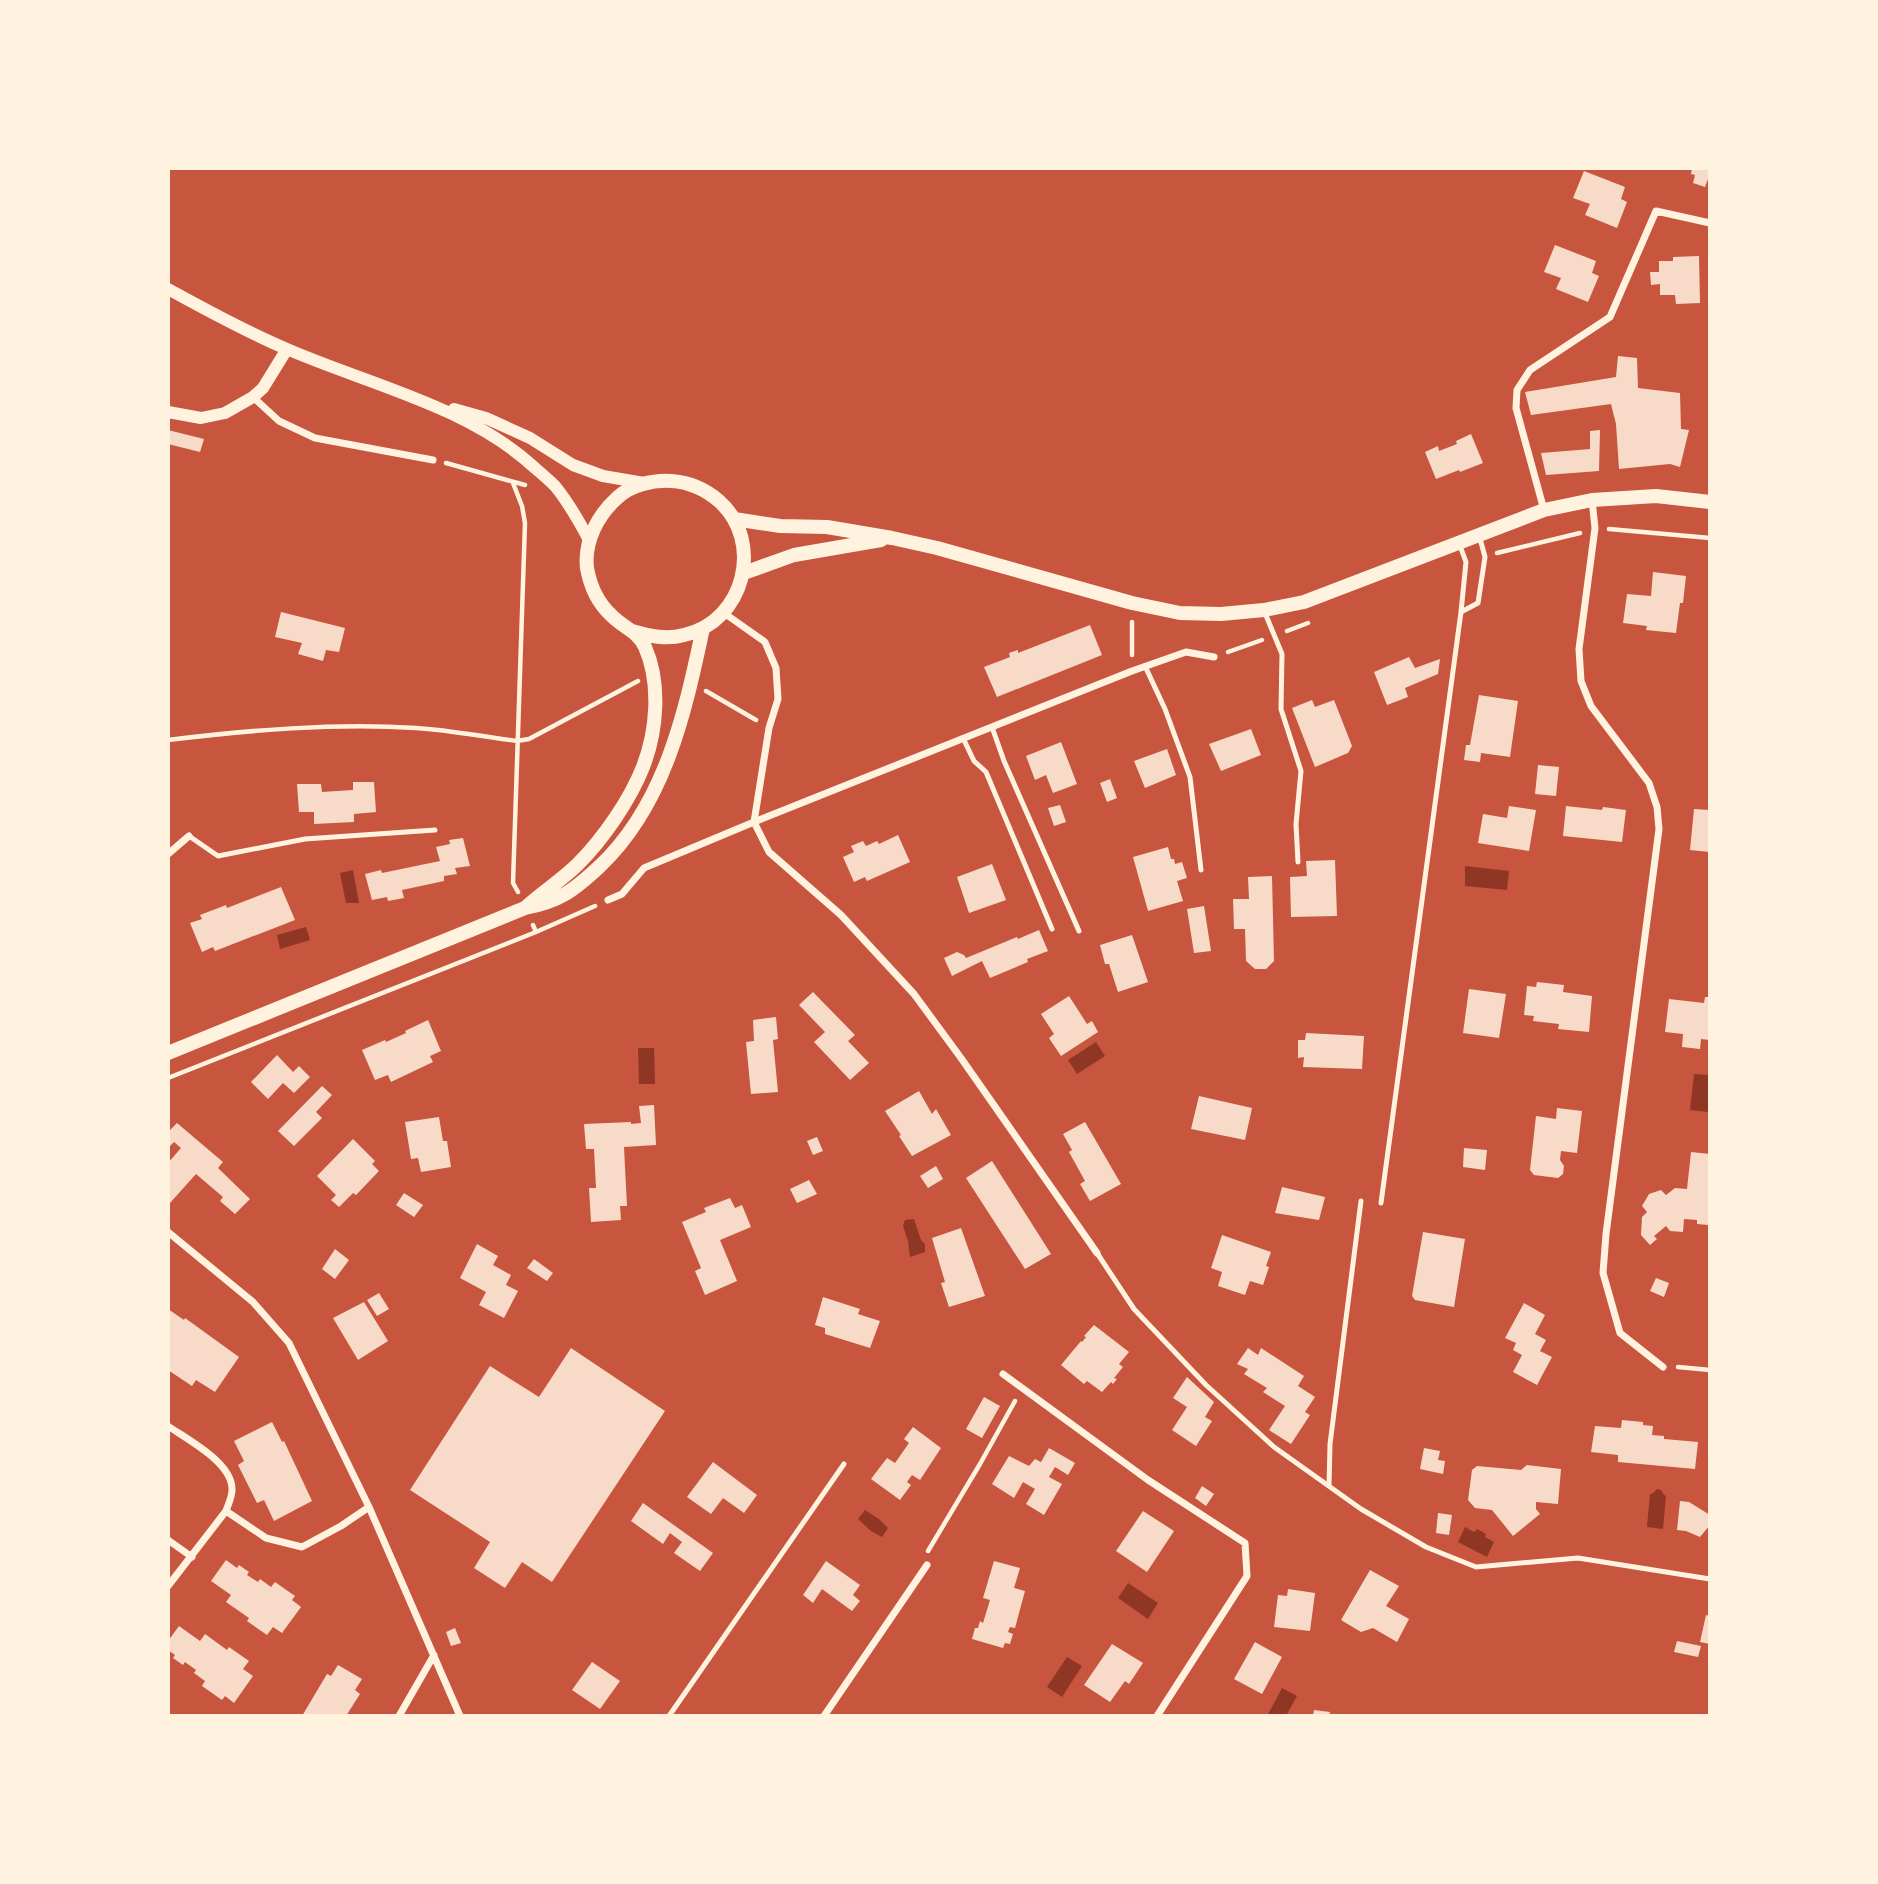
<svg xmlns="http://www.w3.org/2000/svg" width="1878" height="1884" viewBox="0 0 1878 1884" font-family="'Asap Condensed',sans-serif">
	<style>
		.water { fill: #8f3625 }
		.building { fill: #f7dbc8 }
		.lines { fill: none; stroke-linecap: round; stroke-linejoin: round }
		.path { stroke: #fff3e0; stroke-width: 4.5 }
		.service { stroke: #fff3e0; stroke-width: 5 }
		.minor { stroke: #fff3e0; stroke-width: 7 }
		.tertiary { stroke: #fff3e0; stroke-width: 12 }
		.secondary { stroke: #fff3e0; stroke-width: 14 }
	</style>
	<rect width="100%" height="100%" fill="#c8553d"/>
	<!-- water -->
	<path class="water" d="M1465 866 1509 871 1507 890 1465 886Z
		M353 870 359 903H346L340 873Z
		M306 927 310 940 280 949 277 935Z
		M1096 1042 1105 1056 1077 1074 1068 1060Z
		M638 1048H654L655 1084H639Z
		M1694 1074 1710 1075 1708 1112 1690 1110Z
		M914 1219 921 1240 925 1244V1252L910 1257 908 1241 903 1226 905 1220Z
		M1657 1489 1661 1490 1664 1495 1666 1496 1663 1529 1647 1527 1650 1494H1652Z
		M865 1510 879 1519 888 1528 882 1537 871 1531 858 1519Z
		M1465 1527 1474 1532 1477 1529 1486 1534 1485 1537 1494 1542 1487 1557 1458 1542Z
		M1128 1583 1158 1603 1148 1619 1118 1598Z
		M1067 1657 1082 1666 1062 1697 1047 1687Z
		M1282 1688 1297 1696 1286 1716H1267Z"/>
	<!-- building -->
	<path class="building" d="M1692 168H1710V180L1708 179 1705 187 1693 183 1695 175 1691 174Z
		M1584 171 1625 187 1621 199 1627 202 1617 228 1585 215 1590 204 1573 198Z
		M1555 245 1596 261 1592 273 1599 276 1588 302 1556 289 1561 278 1544 272Z
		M1699 256 1700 303 1676 304 1675 295H1660V284L1651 285 1650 272H1659V261H1673V257Z
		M1618 356 1637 358 1638 388 1680 393 1681 429 1689 430 1680 467 1670 464 1619 469 1616 424 1611 404 1531 415 1525 392 1616 377Z
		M168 430 204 439 200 452 168 444Z
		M1600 430 1599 471 1546 475 1541 453 1590 449V431Z
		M1471 434 1483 463 1460 472 1459 470 1436 479 1425 452 1438 446 1439 451 1457 444 1456 441Z
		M1653 572 1686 576 1683 603H1680L1676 633 1646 630 1647 626 1623 623 1627 594 1651 596Z
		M281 612 345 628 339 652 326 650 323 661 298 654 302 643 275 637Z
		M1090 625 1102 655 997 697 984 667 1010 657 1009 653 1018 650V653Z
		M1409 657 1415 668 1440 659 1438 674 1405 688 1408 697 1387 705 1374 672Z
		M1479 695 1518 701 1510 757 1481 753 1480 762 1464 760 1466 745H1470Z
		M1312 700 1315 707 1334 700 1352 746 1348 753 1315 767 1292 708Z
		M1251 729 1261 755 1221 771 1209 744Z
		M1061 742 1077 784 1053 793 1046 775 1035 780 1026 756Z
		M1167 749 1176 775 1145 788 1134 761Z
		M1538 765 1559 767 1556 796 1535 794Z
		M1110 779 1117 798 1107 802 1100 783Z
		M353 782H374L376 812 354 814V822L314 824V812H299L297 784H321L322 792 353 790Z
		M1060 805 1066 822 1054 826 1048 808Z
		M1509 806 1536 810 1529 851 1478 843 1483 814 1507 818Z
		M1566 806 1602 810 1603 807 1626 810 1622 842 1563 836Z
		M1694 809 1710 810V852L1690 850Z
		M898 835 910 862 867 881 865 877 854 882 843 857 854 852 851 846 863 841 866 846 877 841 879 844Z
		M463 838 470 866 455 868 457 874 444 876V881L402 890 404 898 388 901 387 897 372 900 365 874 381 870 382 873 440 861 436 847 450 844 449 840Z
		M1168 847 1171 859H1174L1175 864 1182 862 1187 878 1177 881 1183 901 1148 911 1133 857Z
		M1335 860 1337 916 1291 917 1290 877 1307 876 1306 861Z
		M992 864 1006 900 969 913 957 877Z
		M1272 876 1274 961 1266 969H1255L1246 961 1245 929H1234L1233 899H1249L1248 877Z
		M281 887 295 920 215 951 213 947 202 952 190 923 202 919 200 915 226 905 227 908Z
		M1204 906 1211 951 1194 953 1187 909Z
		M1039 930 1048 951 1027 959 1028 962 990 978 982 961 952 976 944 958 957 952 964 955 966 958 1017 937 1018 939Z
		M1132 935 1148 982 1118 992 1109 964H1105L1100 945Z
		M1537 982 1564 985 1563 992 1592 996 1589 1032 1558 1029 1559 1024 1533 1021 1534 1016 1524 1015 1527 986 1536 987Z
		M1469 989 1506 994 1499 1038 1463 1033Z
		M813 992 855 1035 848 1041 869 1063 850 1080 814 1042 825 1032 799 1005Z
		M1069 996 1087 1024 1092 1021 1098 1032 1061 1056 1049 1038 1054 1034 1041 1014Z
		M1705 997H1710V1040L1701 1039 1700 1049 1682 1047 1683 1034 1665 1032 1669 999 1704 1003Z
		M776 1017 778 1039 773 1040 778 1092 751 1094 746 1042 754 1041 753 1020Z
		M428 1020 441 1051 430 1056 433 1062 391 1082 388 1075 375 1080 362 1050 385 1040 386 1042 406 1033 405 1031Z
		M1306 1033 1364 1036 1362 1069 1303 1067 1304 1057 1298 1058V1040H1305Z
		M277 1055 293 1072 299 1066 310 1077 294 1093 283 1083 268 1099 251 1082Z
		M322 1086 332 1095 316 1112 322 1118 294 1146 278 1131Z
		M919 1091 932 1114 936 1109 951 1135 912 1156 899 1136 901 1135 885 1111Z
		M1199 1096 1252 1108 1245 1140 1191 1129Z
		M654 1105 656 1145 624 1147 627 1206H620L621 1220 591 1222 589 1188H596L594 1149H586L584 1124 631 1122V1124L641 1123 639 1106Z
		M1557 1108 1582 1111 1577 1153 1561 1151 1560 1160 1564 1166 1563 1174 1558 1178 1534 1175 1530 1170 1536 1116 1556 1119Z
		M439 1117 443 1141H447L451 1167 421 1172 418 1158 411 1159 405 1122Z
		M1085 1122 1121 1184 1090 1201 1080 1184 1085 1181 1069 1152 1072 1150 1063 1134Z
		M177 1123 223 1162 218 1168 250 1199 235 1214 220 1201 223 1197 196 1174 170 1203 168 1202V1163L181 1148 174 1142 168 1148V1132Z
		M817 1137 823 1151 813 1155 807 1141Z
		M353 1139 375 1161 372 1164 379 1171 356 1195 353 1193 339 1207 331 1200 336 1195 317 1176Z
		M1464 1148 1487 1150 1485 1170 1463 1167Z
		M1691 1152 1710 1154 1708 1225 1697 1224V1220L1684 1219 1683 1232 1670 1231 1666 1226 1654 1236 1657 1239 1650 1245 1641 1235 1642 1217 1647 1212 1642 1206 1649 1194 1661 1190 1666 1195 1675 1188 1687 1189Z
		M992 1161 1051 1254 1025 1269 966 1178Z
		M936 1166 943 1179 928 1188 920 1176Z
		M809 1180 817 1194 797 1203 790 1189Z
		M1282 1187 1325 1197 1319 1220 1275 1213Z
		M404 1193 423 1205 414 1217 396 1205Z
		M730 1198 735 1208 742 1205 751 1227 720 1240 737 1281 705 1295 695 1271 701 1268 682 1222 706 1212 704 1208Z
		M961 1228 985 1296 949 1307 941 1283 945 1282 932 1238Z
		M1423 1232 1465 1239 1454 1307 1415 1300 1412 1296Z
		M1222 1235 1271 1252 1266 1266 1269 1267 1263 1285 1250 1281 1245 1295 1218 1286 1222 1272 1211 1268Z
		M477 1244 498 1256 493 1265 511 1275 506 1285 518 1291 504 1318 479 1305 486 1292 460 1278Z
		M335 1249 349 1260 335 1279 322 1269Z
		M534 1259 553 1273 547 1281 527 1268Z
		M1656 1278 1669 1283 1664 1297 1650 1291Z
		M379 1293 389 1309 377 1316 367 1300Z
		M823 1297 860 1309 858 1314 880 1321 870 1348 825 1334V1328L815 1325Z
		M364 1302 388 1341 358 1360 333 1318Z
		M1524 1303 1545 1315 1535 1334 1546 1340 1540 1351 1552 1357 1537 1385 1513 1372 1522 1355 1513 1350 1516 1343 1505 1338Z
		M168 1309 184 1320 185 1318 239 1357 215 1392 196 1380 192 1386 168 1370Z
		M1094 1325 1129 1352 1119 1364 1123 1367 1114 1378 1117 1379 1113 1384 1111 1382 1102 1392 1087 1381 1084 1384 1061 1365 1081 1341 1082 1342 1086 1337 1084 1336Z
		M571 1348 665 1411 552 1582 522 1562 505 1588 474 1568 490 1542 410 1490 490 1366 539 1397Z
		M1248 1348 1258 1355 1261 1348 1304 1376 1298 1386 1315 1397 1305 1412 1310 1415 1291 1444 1269 1430 1285 1406 1263 1392 1267 1388 1244 1374 1248 1369 1237 1364Z
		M1187 1377 1214 1402 1205 1417 1212 1421 1196 1446 1172 1430 1187 1407 1173 1398Z
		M984 1397 1000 1406 982 1438 966 1429Z
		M1622 1420 1643 1422V1425L1653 1426 1652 1435 1664 1436V1439L1698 1442 1695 1469 1618 1462V1455L1591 1452 1595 1426 1621 1428Z
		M272 1422 282 1442 284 1441 312 1501 274 1521 264 1500 257 1503 238 1465 244 1461 234 1441Z
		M913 1427 941 1448 920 1480 912 1475 907 1482 911 1485 900 1500 871 1479 887 1458 895 1463 909 1443 904 1439Z
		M1049 1448 1075 1463 1068 1475 1055 1467 1049 1477 1062 1484 1044 1515 1026 1504 1035 1489 1023 1482 1014 1498 992 1484 1009 1456 1029 1466 1035 1459 1041 1462Z
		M1424 1448 1440 1451 1438 1460 1445 1461 1443 1474 1420 1469Z
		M713 1462 757 1495 744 1513 723 1498 711 1514 687 1497Z
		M1527 1465 1561 1469 1558 1504 1536 1502V1509L1540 1514 1513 1536 1492 1510 1475 1508 1468 1500 1472 1470 1477 1466 1521 1470Z
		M1202 1486 1214 1494 1206 1506 1195 1498Z
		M1680 1501 1689 1502 1710 1515V1525L1700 1537 1686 1531 1677 1530Z
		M643 1503 713 1553 700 1571 674 1553 682 1542 670 1533 663 1544 631 1521Z
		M1143 1511 1174 1531 1147 1572 1116 1551Z
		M1438 1513 1452 1515 1449 1535 1436 1533Z
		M226 1560 237 1568 239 1565 249 1572 247 1575 258 1582 260 1579 271 1587 275 1582 295 1596 292 1600 301 1607 282 1633 273 1627 267 1635 247 1621 249 1618 226 1602 231 1595 211 1581Z
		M826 1561 860 1585 853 1595 860 1601 852 1611 822 1589 813 1603 803 1595Z
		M994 1561 1020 1568 1014 1588 1025 1591 1015 1628 1010 1627 1008 1632 1013 1634 1010 1644 1005 1643 1003 1648 972 1639 975 1628H978L980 1621 983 1623 990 1600 983 1598Z
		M1370 1570 1399 1586 1386 1606 1409 1619 1397 1642 1373 1628 1361 1632 1341 1620Z
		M1288 1589 1315 1593 1310 1631 1274 1627 1278 1595 1287 1596Z
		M1706 1615 1710 1616V1644L1700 1642Z
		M179 1626 200 1641 205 1634 227 1650 229 1647 249 1661 243 1669 253 1676 234 1703 225 1696 222 1700 202 1686 205 1681 194 1673 196 1670 185 1662 183 1665 173 1658 175 1655 168 1650V1641Z
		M455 1628 461 1643 451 1646 446 1632Z
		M1677 1641 1701 1646 1698 1657 1674 1652Z
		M1255 1642 1282 1657 1262 1694 1234 1679Z
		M1112 1644 1143 1663 1129 1684 1125 1681 1110 1702 1084 1685Z
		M592 1662 620 1681 600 1709 572 1690Z
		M338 1665 362 1679 355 1690 360 1694 346 1716H302L327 1674 331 1676Z
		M1314 1710 1330 1712 1329 1716H1313Z"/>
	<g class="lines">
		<!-- path -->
		<path class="path" d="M446 463 525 485
			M513 483 522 506 525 523 513 883 518 892
			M1609 529 1710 538
			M1497 553 1580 533
			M1132 622V655
			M1287 631 1308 623
			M1228 652 1262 640
			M706 691 756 720
			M168 740C250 730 333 723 416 728 450 730 484 737 517 741L529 739 638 681
			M533 925 536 932 595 906
			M168 1078 536 932
			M1678 1367 1710 1370
			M928 1551 980 1464 1015 1401"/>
		<!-- service -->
		<path class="service" d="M1461 612 1478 603 1485 557 1479 535
			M1265 613 1282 654 1281 709 1301 771 1296 824 1298 862
			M1145 666 1165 709 1190 777 1201 870
			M992 727 1004 761 1079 931
			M963 738 974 761 986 772 1052 929
			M189 836 218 856 305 839 435 830
			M1381 1203 1461 612 1466 562 1459 543
			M1097 1253 1134 1309 1206 1385 1274 1447 1361 1509 1426 1547 1476 1567 1578 1558 1710 1579
			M1329 1486 1330 1444 1361 1201
			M669 1716 844 1464"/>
		<!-- minor -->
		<path class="minor" d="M253 397 279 421 315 438 433 460
			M1592 500 1595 528 1579 649 1581 681 1591 706 1649 783 1657 807 1659 829 1606 1234 1603 1273 1620 1333 1663 1367
			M1544 510 1516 408 1517 390 1530 370 1610 317 1656 211 1710 223
			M724 613 765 642 776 668 778 699 769 728 754 822 769 852 841 915 914 994 961 1058 1097 1253
			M168 854 189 836
			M608 900 622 894 644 868 754 822 1132 671 1186 652 1214 657
			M168 1232 253 1302 289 1343 369 1507 460 1716
			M1003 1374 1148 1480 1245 1543 1247 1576 1157 1716
			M168 1426C188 1440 233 1463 232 1490 232 1497 228 1505 226 1511
			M168 1540 192 1557
			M168 1586 226 1511 266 1538 302 1547 341 1526 369 1507
			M399 1716 434 1655
			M824 1716 927 1565"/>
		<!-- tertiary -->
		<path class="tertiary" d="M168 289C207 310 246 332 287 349 370 385 468 406 535 468 542 474 549 480 555 486 569 503 579 521 589 540
			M454 409 486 418 530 438 573 465 603 476 644 483
			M168 412 201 418 225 413 253 397 263 388 287 349"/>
		<!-- secondary -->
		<path class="secondary" d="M734 519 780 526 827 527 892 538 937 548 1132 603 1180 613 1221 614 1264 610 1304 602 1544 510 1592 500 1656 496 1710 502
			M744 573 794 555 881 540
			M525 908C542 892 562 880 578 864 603 839 630 800 643 767 657 731 661 683 645 647 638 631 622 627 611 615 598 603 590 585 587 568 584 541 598 515 617 498 630 485 653 480 671 481 690 482 705 489 719 501 765 542 744 622 684 635 666 640 650 636 632 631
			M168 1053 525 908C560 901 573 891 599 867 665 805 685 713 703 628"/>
	</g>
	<!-- border -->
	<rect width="1878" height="1884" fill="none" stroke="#fff3e0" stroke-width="340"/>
</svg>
